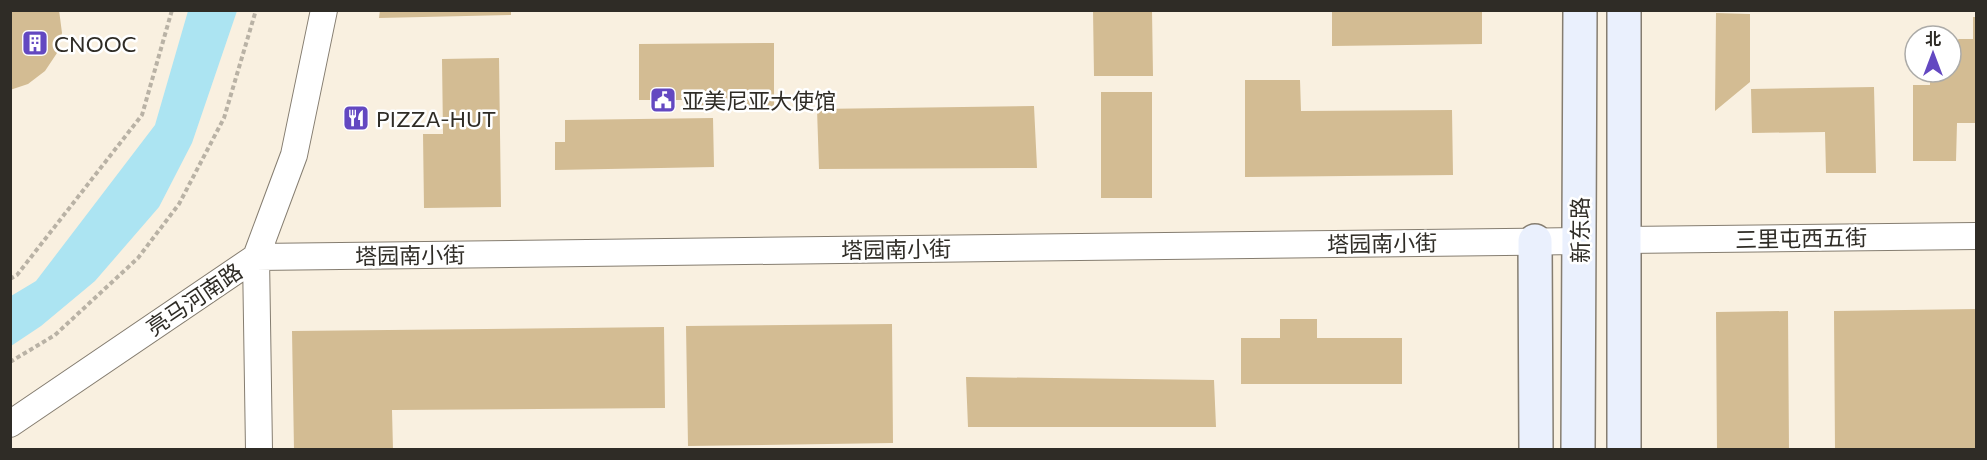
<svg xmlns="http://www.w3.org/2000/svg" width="1987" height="460" viewBox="0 0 1987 460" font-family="Commissioner,'Noto Sans SC',sans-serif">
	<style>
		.water { fill: #ace4f2 }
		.building { fill: #d3bc93 }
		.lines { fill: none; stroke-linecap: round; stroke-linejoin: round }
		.street-casing { stroke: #857d70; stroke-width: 28 }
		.secondary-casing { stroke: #857d70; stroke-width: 36 }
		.path { stroke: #b9b2a5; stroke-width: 4; stroke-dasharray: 4.5 3; stroke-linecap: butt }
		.street { stroke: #fff; stroke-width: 26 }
		.secondary { stroke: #eaf0fd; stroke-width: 33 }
		.labels { text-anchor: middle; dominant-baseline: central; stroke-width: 5; stroke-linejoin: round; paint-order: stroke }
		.poi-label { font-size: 22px; fill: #2f2c26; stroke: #fff; text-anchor: start }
		.street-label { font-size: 22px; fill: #2f2c26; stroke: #fff }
	</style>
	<rect width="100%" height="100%" fill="#f9f0e0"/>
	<!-- water -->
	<path class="water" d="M188 11H237L192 143 159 207 95 281 41 326 11 346V296L36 281 155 125Z"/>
	<!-- building -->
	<path class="building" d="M10 10H59L62 33 57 53 45 71 28 84 10 90Z
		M380 10H511V15L379 18Z
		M1093 10H1152L1153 76H1094Z
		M1332 10H1482V44L1332 46Z
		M1716 13 1750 14V82L1715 111Z
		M1973 17H1976V123H1957L1956 161H1913V85H1930V72H1951V43L1959 39H1973Z
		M774 43V107L701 108V100H639V44Z
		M499 58 501 207 424 208 423 134H443L442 59Z
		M1245 80H1300L1301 111 1452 110 1453 175 1245 177Z
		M1874 87 1876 173H1826L1825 132 1752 133 1751 89Z
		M1101 92H1152V198H1101Z
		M1034 106 1037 168 819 169 817 109Z
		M713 118 714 167 555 170V142H565V120Z
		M1976 309V450H1835L1834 311Z
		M1788 311 1789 450H1717L1716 312Z
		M1280 319H1317V338H1402V384H1241V338H1280Z
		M892 324 893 443 688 446 686 326Z
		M664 327 665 408 392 410 393 450H294L292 331Z
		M966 377 1214 380 1216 427H968Z"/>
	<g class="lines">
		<defs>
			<path id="street" d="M1625 240 1976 236
				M10 424 256 257 294 155 324 10
				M259 450 256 257 1578 241"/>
			<path id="secondary" d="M1624 10V450
				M1535 241 1536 450
				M1578 450 1580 10"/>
		</defs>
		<!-- street casing -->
		<use href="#street" class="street-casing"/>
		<!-- secondary casing -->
		<use href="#secondary" class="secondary-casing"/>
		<!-- path -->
		<path class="path" d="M10 279 17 275 142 115 172 10
			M10 362 55 335 138 258 179 204 224 118 256 10"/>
		<!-- street -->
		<use href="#street" class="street"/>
		<!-- secondary -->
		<use href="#secondary" class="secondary"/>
	</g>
	<!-- icons -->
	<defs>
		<symbol id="building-square" viewBox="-11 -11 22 22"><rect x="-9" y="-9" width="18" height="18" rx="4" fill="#6348c1" stroke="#fff"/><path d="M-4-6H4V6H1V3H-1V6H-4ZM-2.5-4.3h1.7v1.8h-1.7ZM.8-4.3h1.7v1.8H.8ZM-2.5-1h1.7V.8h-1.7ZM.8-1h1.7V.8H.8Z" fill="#fff"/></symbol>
		<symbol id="civic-square" viewBox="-11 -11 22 22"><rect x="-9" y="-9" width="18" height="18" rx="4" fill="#6348c1" stroke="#fff"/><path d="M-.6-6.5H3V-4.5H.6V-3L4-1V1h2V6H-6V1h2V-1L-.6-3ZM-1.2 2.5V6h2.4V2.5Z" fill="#fff"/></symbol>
		<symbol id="restaurant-square" viewBox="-11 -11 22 22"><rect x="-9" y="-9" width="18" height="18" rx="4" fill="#6348c1" stroke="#fff"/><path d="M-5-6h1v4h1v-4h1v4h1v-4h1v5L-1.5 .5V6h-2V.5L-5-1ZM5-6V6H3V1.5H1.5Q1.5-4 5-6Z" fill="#fff"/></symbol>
	</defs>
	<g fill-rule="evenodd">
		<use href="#building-square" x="20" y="28" width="30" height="30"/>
		<use href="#civic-square" x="648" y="85" width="30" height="30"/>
		<use href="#restaurant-square" x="341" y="103" width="30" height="30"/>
	</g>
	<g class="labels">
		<!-- poi labels -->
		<g class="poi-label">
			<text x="54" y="43">CNOOC</text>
			<text x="682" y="100">亚美尼亚大使馆</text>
			<text x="376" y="118">PIZZA-HUT</text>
		</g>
		<!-- street labels -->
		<g class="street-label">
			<text transform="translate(1579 230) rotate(-90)">新东路</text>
			<text transform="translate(1801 238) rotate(-1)">三里屯西五街</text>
			<text transform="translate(1382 243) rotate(-1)">塔园南小街</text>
			<text transform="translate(896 249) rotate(-1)">塔园南小街</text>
			<text transform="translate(410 255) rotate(-1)">塔园南小街</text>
			<text transform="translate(194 299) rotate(-34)">亮马河南路</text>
		</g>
	</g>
	<!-- border -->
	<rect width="1987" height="460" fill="none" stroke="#2f2c26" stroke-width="24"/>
	<!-- north arrow -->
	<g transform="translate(1933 54)"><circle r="28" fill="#ffffff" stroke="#acaba8" stroke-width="1.5"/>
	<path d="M0-4.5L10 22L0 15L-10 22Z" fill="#6348c1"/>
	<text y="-9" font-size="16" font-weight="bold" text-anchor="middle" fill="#2f2c26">北</text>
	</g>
</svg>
